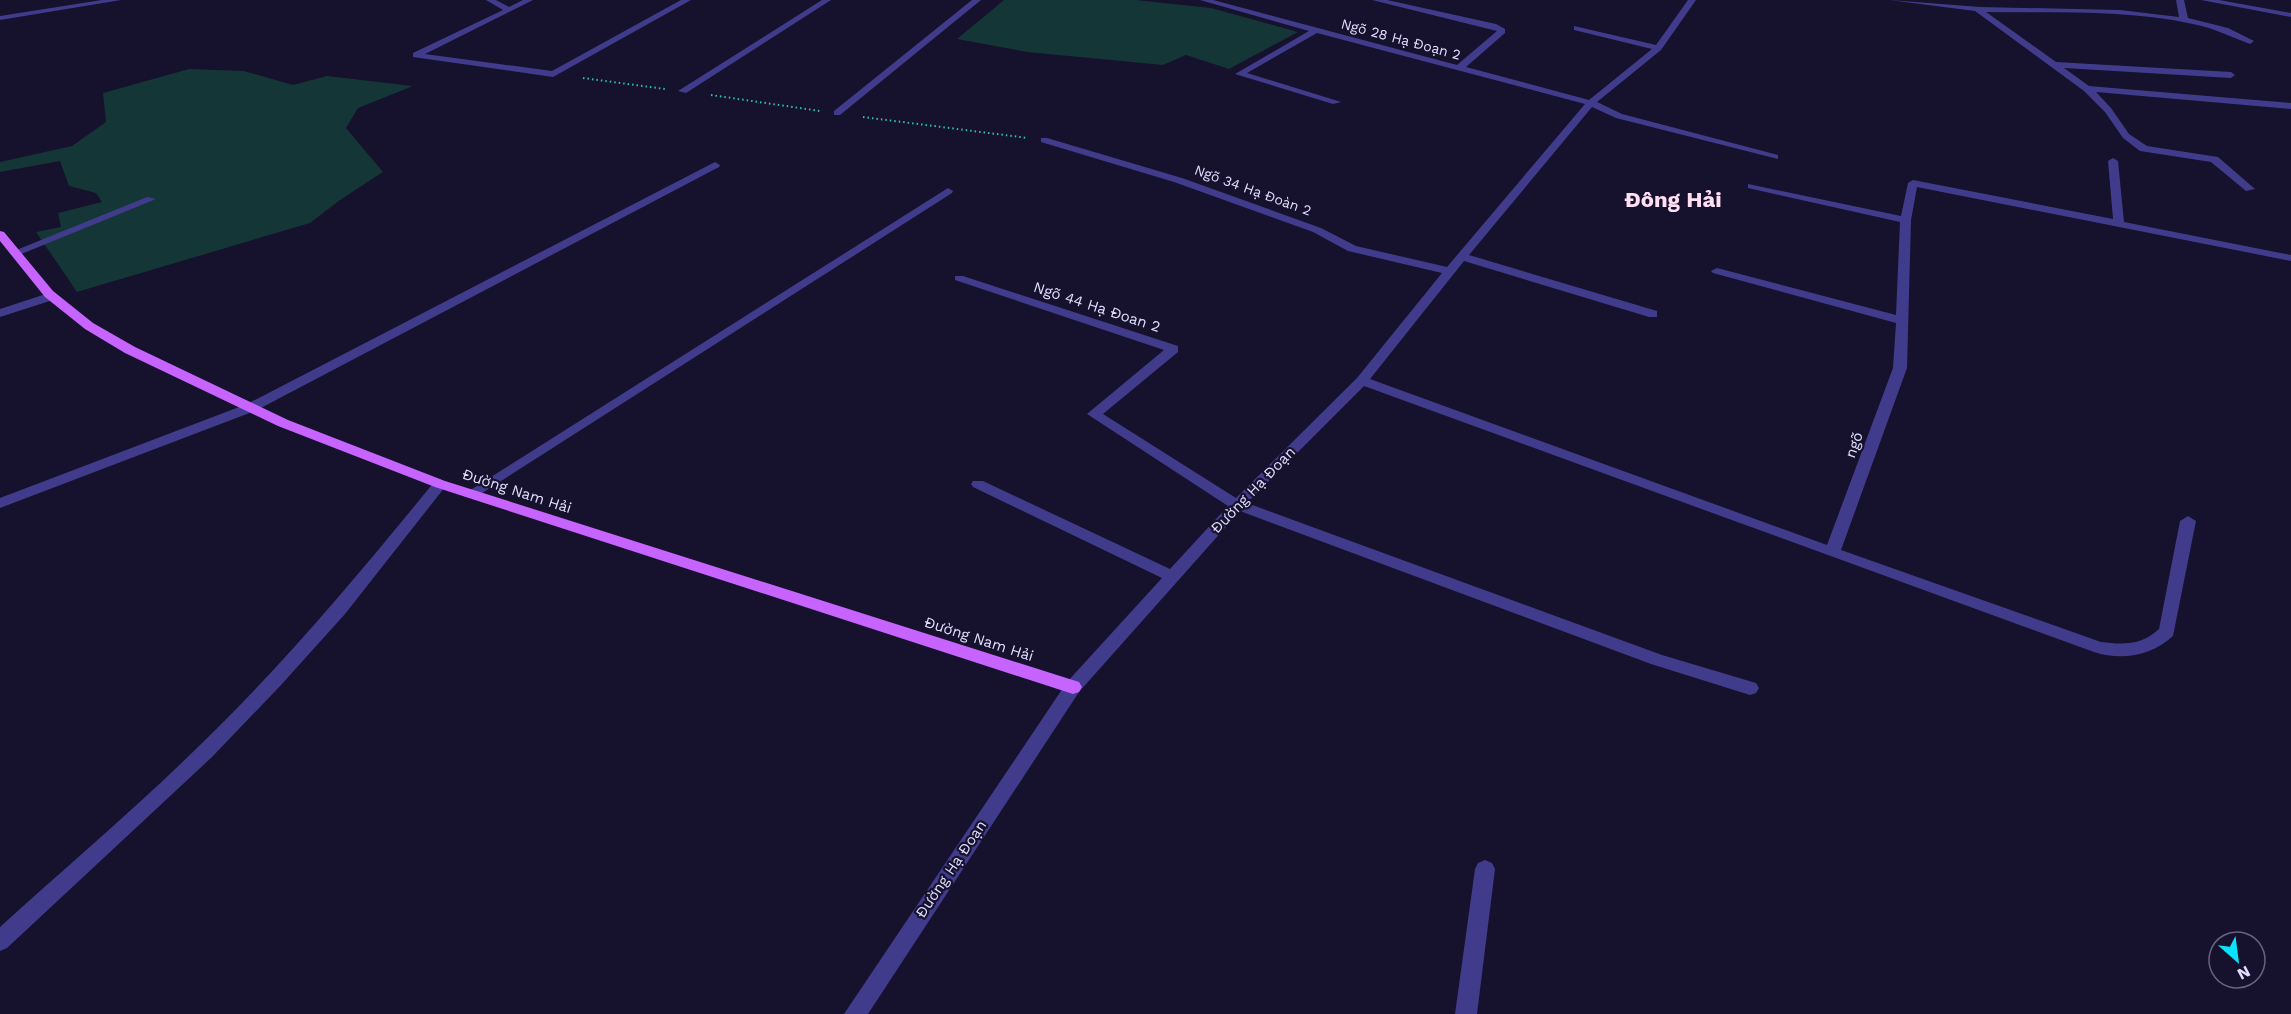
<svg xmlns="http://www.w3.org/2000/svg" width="2291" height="1014" viewBox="0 0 2291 1014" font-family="'Work Sans',sans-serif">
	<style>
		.green { fill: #143636 }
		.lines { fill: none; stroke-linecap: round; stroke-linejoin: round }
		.path { stroke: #30bfb9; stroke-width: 2; stroke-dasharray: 1.5 3; stroke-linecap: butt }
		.minor { fill: #403c8b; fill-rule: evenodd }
		.major { fill: #c764ff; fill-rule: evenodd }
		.labels { text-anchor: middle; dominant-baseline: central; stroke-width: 4.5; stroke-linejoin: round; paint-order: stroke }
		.far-street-label { font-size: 14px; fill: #e1ddff; stroke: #16112c }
		.street-label { font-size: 15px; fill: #e1ddff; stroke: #16112c }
		.far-town-label { font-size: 22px; font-weight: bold; fill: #ffdff3; stroke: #16112c }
	</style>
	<rect width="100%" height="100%" fill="#16112c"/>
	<!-- green -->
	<path class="green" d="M1004 0H1136L1211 8 1298 32 1229 69 1186 55 1163 65 1027 52 957 39Z
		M189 69 244 71 293 85 327 76 413 86 358 108 346 128 383 172 340 200 310 223 77 292 36 232 61 227 58 213 102 202 96 193 69 186 60 161 0 172V162L72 146 106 122 103 93Z"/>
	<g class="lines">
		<!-- path -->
		<path class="path" d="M583 78 665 89
			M711 95 820 111
			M863 117 1028 138"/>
		<!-- minor -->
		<path class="minor" d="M102 0H121L0 20V16Z
			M486 0H496L509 7 523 0H533L425 54 552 71 681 0H691L553 77 413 57V53L503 10Z
			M822 0H831L686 93 678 91Z
			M972 0H981L840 115H834V111Z
			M1200 0H1213L1457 65 1497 31 1372 0H1387L1496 24 1505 29V33L1466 67 1589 100 1652 49 1574 30V26L1656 45 1688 0H1696L1661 50 1597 102 1622 114 1778 155V159L1616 118 1592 107 1469 255 1657 311V317H1649L1464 261 1370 379 1827 545 1893 368 1896 323 1713 273 1711 271 1717 268 1896 315 1900 222 1748 188V184L1901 216 1908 183 1913 180 2113 219 2108 161 2113 158 2118 161 2124 222 2291 255V261L1917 187 1911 220 1907 368 1841 550 2101 642C2124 645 2142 645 2159 629L2180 521 2188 516 2196 521 2173 636C2151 656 2122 661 2094 652L1364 386 1247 503 1662 655 1756 683 1759 688 1756 693 1750 695 1651 664 1240 511 1079 692 868 1014H844L1067 682 1162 578 973 487 971 484 973 481H983L1170 569 1228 506 1087 414 1164 350 955 280V276H963L1178 346V352L1103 414 1236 498 1357 378 1442 273 1348 251 1313 232 1174 182 1041 142V138H1047L1182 178 1321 228 1356 246 1447 267 1585 104 1317 33 1247 73 1341 102 1333 104 1235 74 1309 31Z
			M1889 0 1980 7 2120 10 2179 17 2176 0H2184L2188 18 2228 28 2254 41 2250 44C2231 37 2214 28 2193 24 2126 9 2054 13 1986 12L2056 62 2231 72 2235 75 2231 78 2064 68 2089 86 2291 103V109L2096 92 2111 108 2129 134 2147 146 2218 157 2255 189 2246 191 2211 162 2140 151 2123 138 2105 112 2084 91 1975 11Z
			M2201 0H2219L2291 13V17Z
			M715 162 720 165 719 167 257 410 0 508V498L247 404Z
			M948 188 953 191 952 193 476 497H466L464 494Z
			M147 197 156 199 19 255 15 256 9 253Z
			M52 292 56 293V299L0 317V309Z
			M440 479 447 484 445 487 345 614 281 685 212 757 7 948 0 951V927C66 867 135 809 199 746 285 663 359 574 435 481Z
			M1485 860 1492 863 1495 869 1477 1014H1455L1475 869 1478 863Z"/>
		<!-- major -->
		<path class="major" d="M0 231 4 232 53 291 93 323 135 347 288 420 445 481 1079 682 1082 687 1079 692 1073 694 435 487 278 426 125 353 85 329 45 297 0 241Z"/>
	</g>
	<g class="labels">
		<!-- far-street labels -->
		<g class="far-street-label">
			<text transform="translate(1401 39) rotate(15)">Ngõ 28 Hạ Đoạn 2</text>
			<text transform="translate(1253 190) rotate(20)">Ngõ 34 Hạ Đoàn 2</text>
		</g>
		<!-- street labels -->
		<g class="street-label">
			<text transform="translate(1097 307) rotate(18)">Ngõ 44 Hạ Đoan 2</text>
			<text transform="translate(1854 445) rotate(-70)">ngõ</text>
			<text transform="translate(1253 490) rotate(-46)">Đường Hạ Đoạn</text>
			<text transform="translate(517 491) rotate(18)">Đường Nam Hải</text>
			<text transform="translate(979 639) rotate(18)">Đường Nam Hải</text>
			<text transform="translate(951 869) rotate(-56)">Đường Hạ Đoạn</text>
		</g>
		<!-- far-town labels -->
		<g class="far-town-label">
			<text x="1673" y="199">Đông Hải</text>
		</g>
	</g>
	<!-- north arrow -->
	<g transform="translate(2237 960) rotate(152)"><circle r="28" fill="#16112c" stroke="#676380" stroke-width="1.5"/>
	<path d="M0-4.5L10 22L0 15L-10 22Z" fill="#09e3ff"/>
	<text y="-9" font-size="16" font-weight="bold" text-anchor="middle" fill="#e1ddff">N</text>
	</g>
</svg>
